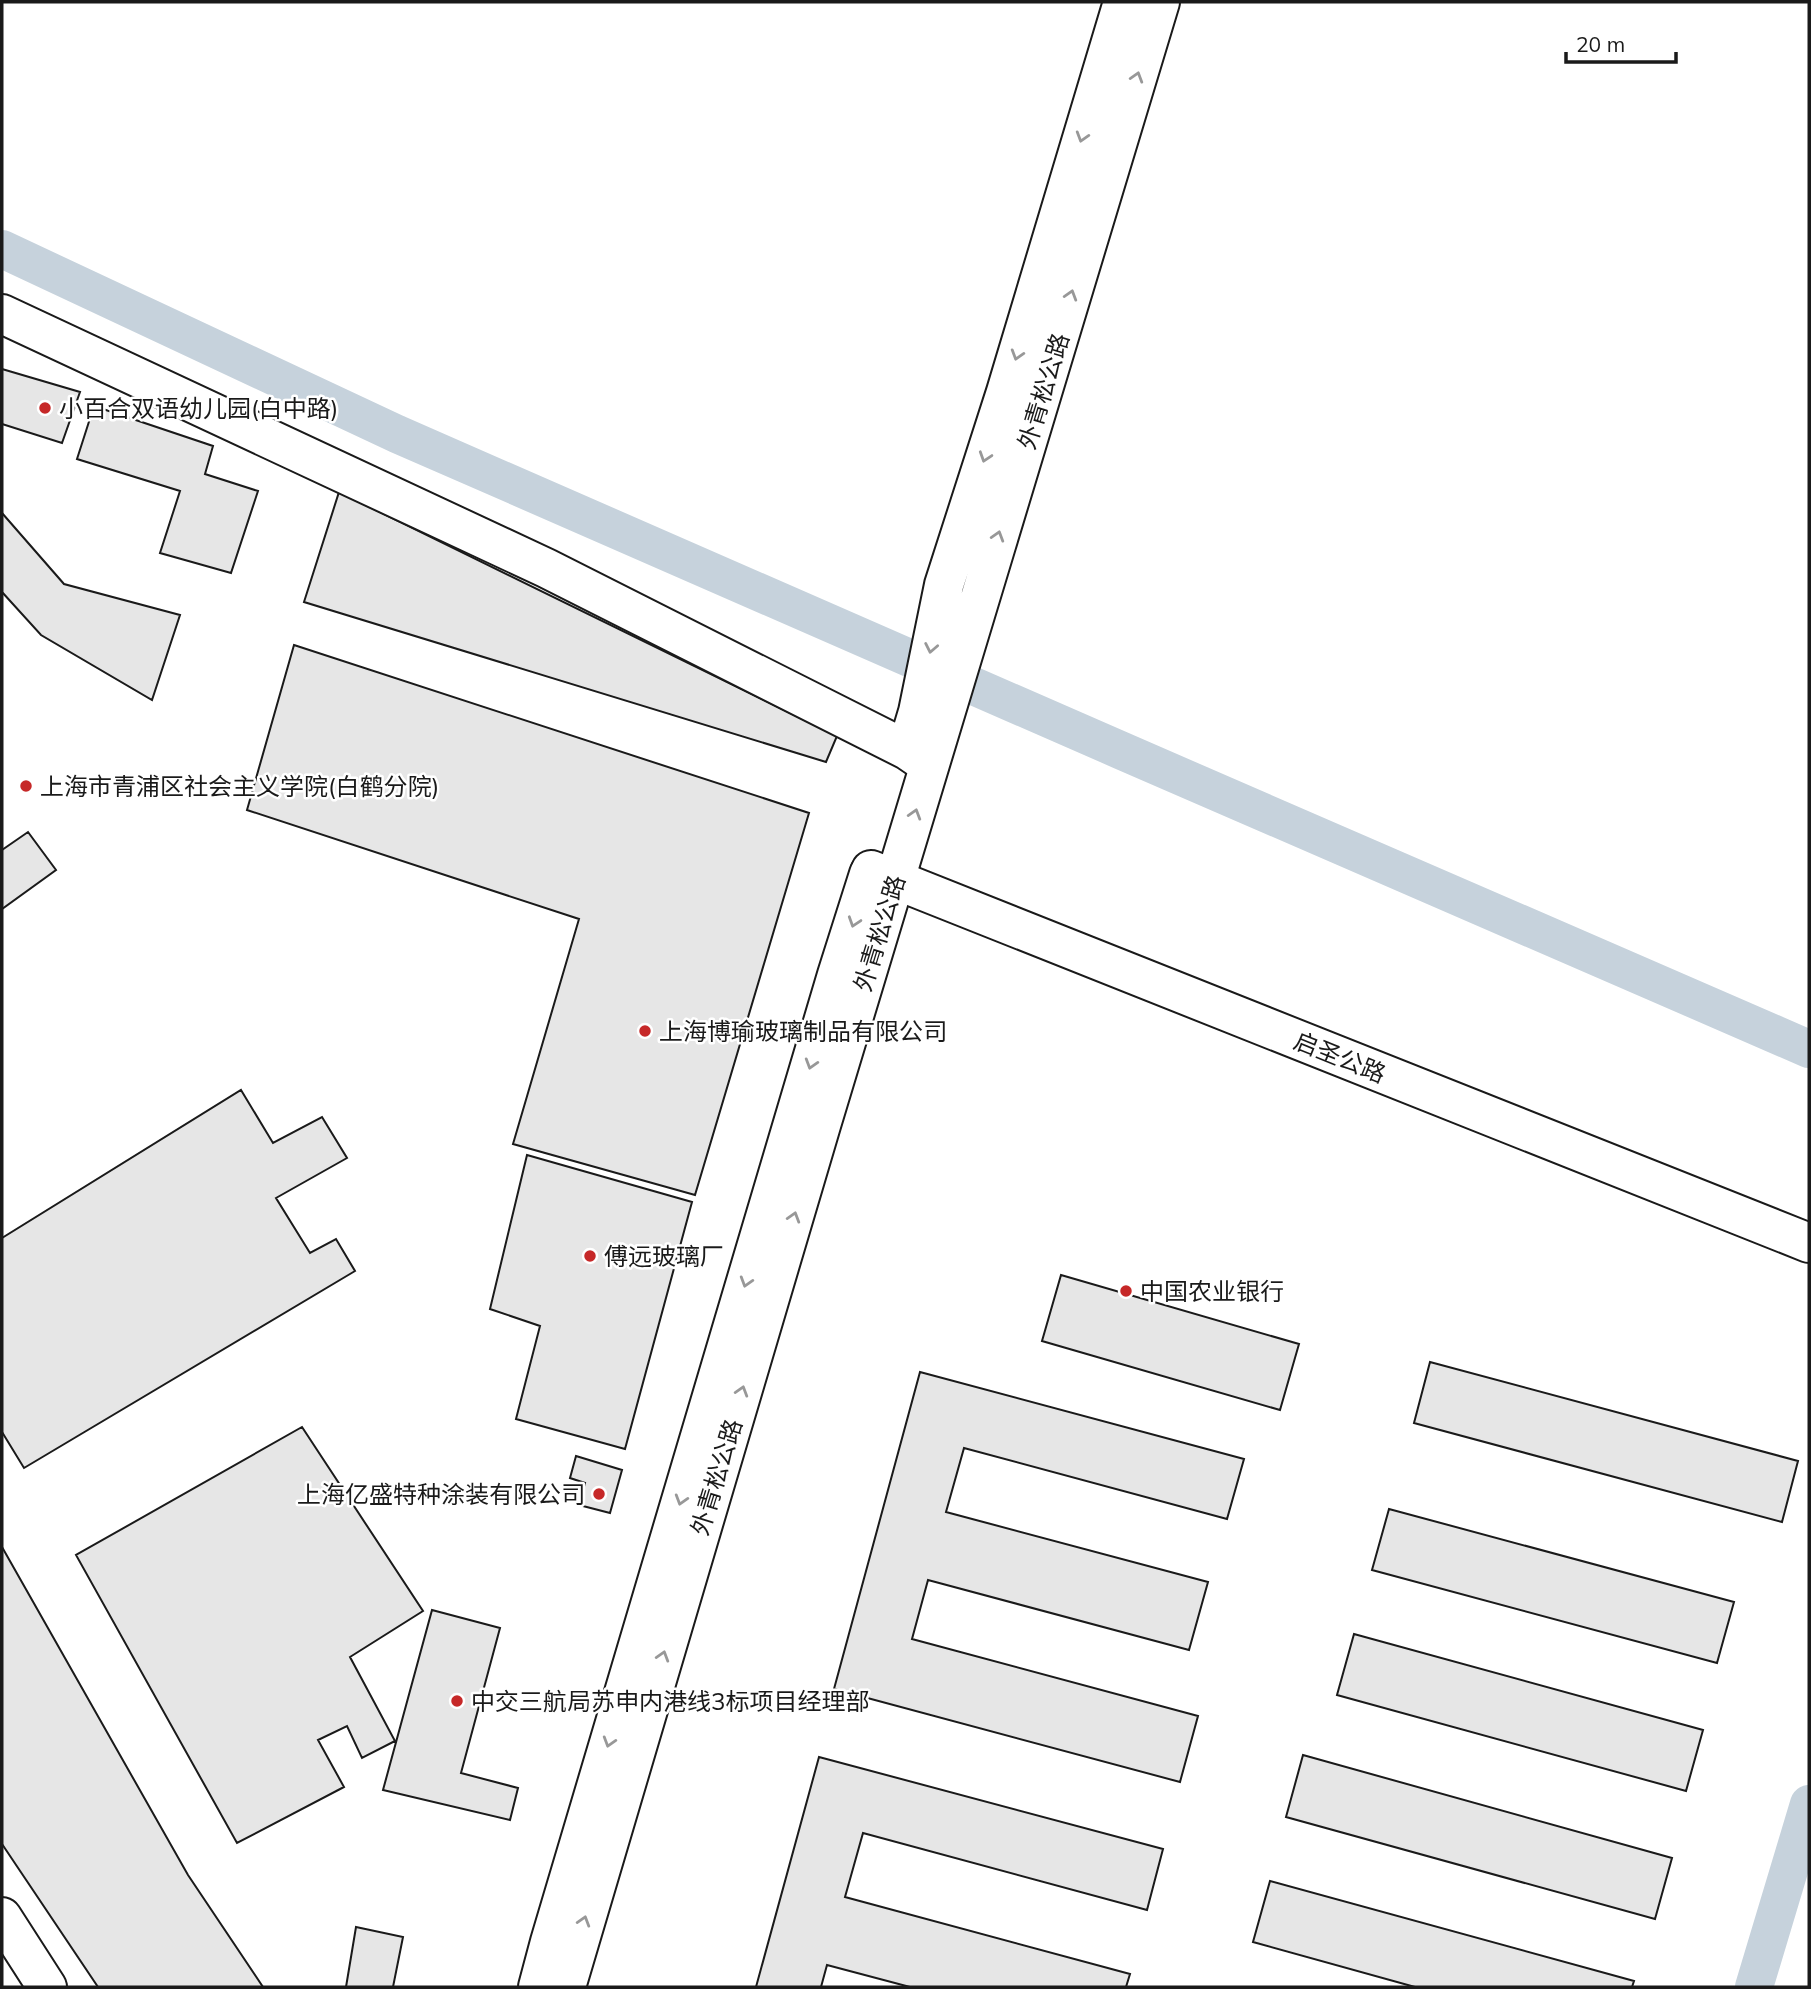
<svg xmlns="http://www.w3.org/2000/svg" width="1811" height="1989" viewBox="0 0 1811 1989" font-family="Mulish,'Noto Sans SC',sans-serif">
	<style>
		.lines { fill: none; stroke-linecap: round; stroke-linejoin: round }
		.canal { stroke: #c6d2dc; stroke-width: 38 }
		.building { fill: #e6e6e6; stroke: #1a1a1a; stroke-width: 2 }
		.minor-casing { stroke: #1a1a1a; stroke-width: 42 }
		.major-casing { stroke: #1a1a1a; stroke-width: 42 }
		.minor { stroke: #fff; stroke-width: 38 }
		.major { stroke: #fff; stroke-width: 38 }
		.oneway { stroke: #989898 }
		.poi-dot { fill: #c62828; stroke: #fff; stroke-width: 2.5 }
		.labels { text-anchor: middle; dominant-baseline: central; stroke-width: 5; stroke-linejoin: round; paint-order: stroke }
		.street-label { font-size: 24px; fill: #1a1a1a; stroke: #fff }
		.poi-label { font-size: 24px; fill: #1a1a1a; stroke: #fff; text-anchor: start }
	</style>
	<rect width="100%" height="100%" fill="#fff"/>
	<g class="lines">
		<!-- canal -->
		<path class="canal" d="M2 249 397 434 1120 750 1809 1049
			M1754 1987 1809 1804"/>
	</g>
	<!-- building -->
	<path class="building" d="M2 369 80 392 62 443 2 424Z
		M94 406 213 446 205 474 258 491 231 573 160 553 180 491 77 459Z
		M339 492 837 736 826 762 304 602Z
		M2 513 64 584 180 615 152 700 41 635 2 592Z
		M294 645 809 813 695 1195 513 1144 579 919 247 810Z
		M28 832 56 870 2 909V850Z
		M241 1090 273 1143 322 1117 347 1158 276 1198 310 1253 336 1239 355 1271 24 1468 2 1432V1238Z
		M527 1155 692 1202 625 1449 516 1419 540 1326 490 1309Z
		M1061 1275 1299 1344 1280 1410 1042 1341Z
		M1430 1362 1798 1461 1782 1522 1414 1423Z
		M920 1372 1244 1459 1227 1519 964 1448 946 1512 1208 1582 1189 1650 928 1580 912 1639 1198 1716 1180 1782 834 1689Z
		M302 1427 423 1611 350 1657 395 1741 362 1758 347 1726 318 1740 344 1787 237 1843 76 1555Z
		M576 1456 622 1470 610 1513 579 1505 585 1483 570 1478Z
		M1389 1509 1734 1602 1717 1663 1372 1570Z
		M2 1547 188 1875 263 1987H98L2 1844Z
		M432 1610 500 1628 461 1773 518 1788 510 1820 383 1790Z
		M1354 1634 1703 1730 1686 1791 1337 1695Z
		M1303 1755 1672 1858 1655 1919 1286 1817Z
		M819 1757 1163 1849 1147 1910 863 1833 845 1897 1130 1974 1126 1987H910L827 1965 821 1987H756Z
		M1270 1881 1634 1981 1632 1987H1415L1253 1942Z
		M356 1927 403 1937 393 1987H346Z"/>
	<g class="lines">
		<defs>
			<path id="minor" d="M2 314 546 568 907 750 929 765
				M871 870 1809 1243
				M2 1917 47 1987"/>
			<path id="major" d="M907 749 918 712 944 585 1006 392 1123 2
				M538 1987 550 1942 837 975 869 874
				M566 1987 821 1125 1160 2"/>
		</defs>
		<!-- minor casing -->
		<use href="#minor" class="minor-casing"/>
		<!-- major casing -->
		<use href="#major" class="major-casing"/>
		<!-- minor -->
		<use href="#minor" class="minor"/>
		<!-- major -->
		<use href="#major" class="major"/>
	</g>
	<!-- one-way arrows -->
	<defs><path id="oneway-chevron" d="M-2-3.5L2.5 0L-2 3.5" fill="none" stroke-width="1.6" stroke-linecap="round" stroke-linejoin="round" transform="scale(1.75)"/></defs>
	<g class="oneway">
		<use href="#oneway-chevron" transform="translate(1137 77) rotate(-73)"/>
		<use href="#oneway-chevron" transform="translate(1082 137) rotate(107)"/>
		<use href="#oneway-chevron" transform="translate(1071 295) rotate(-73)"/>
		<use href="#oneway-chevron" transform="translate(1017 355) rotate(107)"/>
		<use href="#oneway-chevron" transform="translate(985 457) rotate(108)"/>
		<use href="#oneway-chevron" transform="translate(998 536) rotate(-73)"/>
		<use href="#oneway-chevron" transform="translate(931 648) rotate(101)"/>
		<use href="#oneway-chevron" transform="translate(915 814) rotate(-73)"/>
		<use href="#oneway-chevron" transform="translate(854 922) rotate(108)"/>
		<use href="#oneway-chevron" transform="translate(811 1064) rotate(107)"/>
		<use href="#oneway-chevron" transform="translate(794 1217) rotate(-73)"/>
		<use href="#oneway-chevron" transform="translate(746 1282) rotate(107)"/>
		<use href="#oneway-chevron" transform="translate(742 1391) rotate(-73)"/>
		<use href="#oneway-chevron" transform="translate(681 1500) rotate(107)"/>
		<use href="#oneway-chevron" transform="translate(663 1656) rotate(-73)"/>
		<use href="#oneway-chevron" transform="translate(609 1742) rotate(107)"/>
		<use href="#oneway-chevron" transform="translate(584 1921) rotate(-73)"/>
	</g>
	<!-- markers -->
	<g class="poi-dot">
		<circle cx="45" cy="408" r="7"/>
		<circle cx="26" cy="786" r="7"/>
		<circle cx="645" cy="1031" r="7"/>
		<circle cx="590" cy="1256" r="7"/>
		<circle cx="1126" cy="1291" r="7"/>
		<circle cx="599" cy="1494" r="7"/>
		<circle cx="457" cy="1701" r="7"/>
	</g>
	<g class="labels">
		<!-- street labels -->
		<g class="street-label">
			<text transform="translate(1043 391) rotate(-73)">外青松公路</text>
			<text transform="translate(879 933) rotate(-73)">外青松公路</text>
			<text transform="translate(1340 1057) rotate(22)">启圣公路</text>
			<text transform="translate(716 1477) rotate(-73)">外青松公路</text>
		</g>
		<!-- poi labels -->
		<g class="poi-label">
			<text x="59" y="408">小百合双语幼儿园(白中路)</text>
			<text x="40" y="786">上海市青浦区社会主义学院(白鹤分院)</text>
			<text x="659" y="1031">上海博瑜玻璃制品有限公司</text>
			<text x="604" y="1256">傅远玻璃厂</text>
			<text x="1140" y="1291">中国农业银行</text>
			<text x="585" y="1494" text-anchor="end">上海亿盛特种涂装有限公司</text>
			<text x="471" y="1701">中交三航局苏申内港线3标项目经理部</text>
		</g>
	</g>
	<!-- border -->
	<rect width="1811" height="1989" fill="none" stroke="#1a1a1a" stroke-width="7"/>
	<!-- scale -->
	<path d="M1566 52v10h110v-10" fill="none" stroke="#1a1a1a" stroke-width="3.5"/>
	<text x="1576" y="52" font-size="21" fill="#1a1a1a" stroke="#ffffff" stroke-width="5" paint-order="stroke">20 m</text>
</svg>
